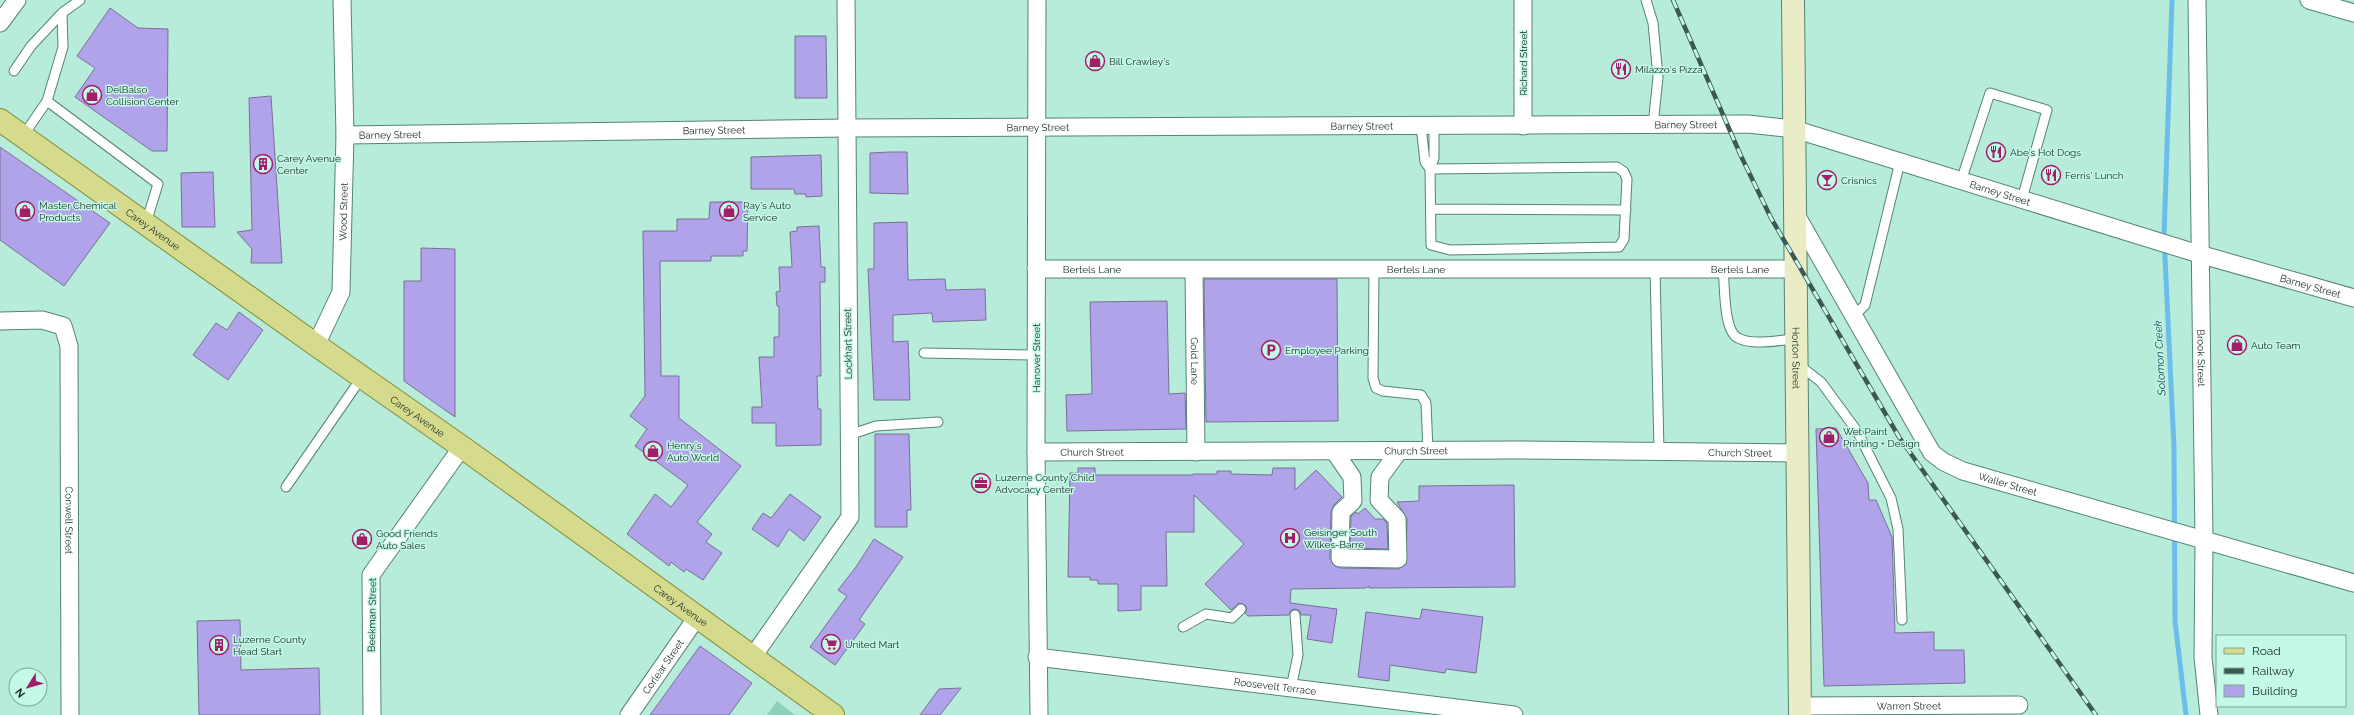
<svg xmlns="http://www.w3.org/2000/svg" width="2354" height="715" viewBox="0 0 2354 715" font-family="Raleway,sans-serif">
	<style>
		.green { fill: #8fd0bc }
		.lines { fill: none; stroke-linecap: round; stroke-linejoin: round }
		.stream { stroke: #6bbeea; stroke-width: 5 }
		.building { fill: #b1a3ea; stroke: #787196 }
		.lane-casing { stroke: #548475; stroke-width: 11 }
		.street-casing { stroke: #548475; stroke-width: 19 }
		.secondary-casing { stroke: #548475; stroke-width: 24 }
		.primary-casing { stroke: #818d36; stroke-width: 24 }
		.lane { stroke: #fff; stroke-width: 9 }
		.street { stroke: #fff; stroke-width: 17 }
		.secondary { stroke: #eaecc5; stroke-width: 22 }
		.primary { stroke: #d5da8c; stroke-width: 22 }
		.rail-casing { stroke: #3d5850; stroke-width: 4.5 }
		.rail { stroke: #c4f8e7; stroke-width: 3; stroke-dasharray: 9; stroke-linecap: butt }
		.labels { text-anchor: middle; dominant-baseline: central; stroke-width: 3; stroke-linejoin: round; paint-order: stroke }
		.poi-label { font-size: 10px; fill: #182c26; stroke: #c4f8e7; text-anchor: start }
		.street-label { font-size: 10px; fill: #182c26; stroke: #c4f8e7 }
		.water-label { font-size: 11px; font-style: italic; fill: #153a4d; stroke: #c4f8e7 }
	</style>
	<rect width="100%" height="100%" fill="#b7ebda"/>
	<!-- green -->
	<path class="green" d="M777 701 795 715H767Z"/>
	<g class="lines">
		<!-- stream -->
		<path class="stream" d="M2172 0 2164 236 2174 448 2175 621 2186 715"/>
	</g>
	<!-- building -->
	<path class="building" d="M110 8 138 28 168 29 167 151H152L75 97 95 68 77 56Z
		M795 36H826L827 98H795Z
		M271 96 282 263H251L252 249 237 232 252 230 249 98Z
		M0 147 110 223 64 286 0 240Z
		M890 152H907L908 194 870 193V153Z
		M821 155 822 196 806 197V194H795L794 189H751V157Z
		M213 172 215 227H182L181 173Z
		M710 202H748L747 251H743V256H711V261H660L661 376H679V418L741 466 697 522 712 534 706 542 722 553 703 580 686 569 684 572 671 562 669 566 627 534 655 494 671 507 688 485 635 446 647 429 630 416 645 396 643 231H677V219H709Z
		M907 222 908 280 945 279 946 290 985 289 986 320 933 322 932 313 893 315V342L908 341 910 400H874L868 269H874V223Z
		M819 226 821 267H825V282H820L821 376H817L818 409H821V445L776 446V423H752V407H762L759 357H774V337H779V306H777L776 292 780 291 779 267H792L790 232 797 231V227Z
		M421 248 455 249V417L404 381V281H421Z
		M1204 279H1337L1338 421 1206 422Z
		M1167 301 1169 394 1185 393 1186 429 1067 431 1066 395 1092 394 1090 302Z
		M239 312 263 330 228 380 193 355 216 323 227 330Z
		M1836 428 1868 483 1869 500H1876L1892 537 1895 633 1934 632V650H1964L1965 683 1824 686 1816 429Z
		M875 434H909L911 510H907V527H875Z
		M1078 468H1095V475H1193V474H1217V471H1231V474L1272 475 1273 468H1295V490L1316 470 1342 497 1334 505 1331 512 1330 558 1335 566 1340 568 1398 569 1406 564 1407 519 1397 502 1419 501V486L1514 485 1515 587 1369 588V586L1366 588 1291 589 1290 603 1337 609 1332 643 1307 639 1311 615H1301L1300 611 1295 609 1291 610 1289 615 1248 616 1245 613 1247 608 1245 605 1239 603 1231 610 1205 584 1244 544 1194 495V532H1166L1167 586H1141V610L1118 611V584H1098V580H1090V577H1068L1070 473H1078Z
		M790 494 821 517 804 541 789 529 778 547 752 529 763 513 771 518Z
		M1365 508 1375 519H1383L1387 523 1388 549 1350 548 1351 516 1356 512 1358 514Z
		M874 539 903 557 859 620 865 624 835 665 810 647 847 596 838 590 856 567Z
		M1422 609 1483 617 1476 673 1446 669 1445 673 1390 665 1389 681 1358 677 1366 612 1420 619Z
		M240 620 241 670 319 668 320 715H199L197 621Z
		M700 646 752 683 729 715H650Z
		M961 688 940 715H920L939 689Z"/>
	<g class="lines">
		<defs>
			<path id="lane" d="M1646 0 1653 23 1658 77 1653 125
				M14 71 31 46 62 13
				M47 101 158 184 146 223
				M1421 126 1425 162 1430 169
				M23 136 47 101 63 47 62 13 80 0
				M1430 169 1617 167 1624 172 1627 179 1624 239 1619 247 1450 250 1431 245 1430 169 1434 158V126
				M1961 181 1990 93 2047 110 2022 199
				M1431 209 1626 210
				M1655 268 1659 452
				M1723 268C1725 284 1723 331 1738 338 1753 346 1779 340 1796 339
				M1374 269 1373 378 1376 388 1383 391 1421 395 1426 403 1428 451
				M1854 316 1865 305 1900 162
				M924 353 1036 355
				M1799 365 1821 382 1857 431 1891 498 1898 529 1902 620
				M849 435 876 426 938 422
				M286 487 362 377
				M1183 627 1206 614 1232 618 1241 609
				M1291 688 1298 655 1295 615"/>
			<g id="street">
				<path d="M1037 0 1036 452 1039 715"/>
				<path id="s1" d="M2197 0 2204 540 2203 657 2209 715"/>
				<path d="M2309 0 2354 13"/>
				<path d="M0 23 17 0"/>
				<path d="M1523 126V0"/>
				<path id="s2" d="M345 135 846 128 1748 124 1794 129 2199 254 2354 298"/>
				<path id="s3" d="M1795 213 1932 453 1944 462 1963 471 2354 583"/>
				<path id="s4" d="M1036 269H1795"/>
				<path id="s5" d="M1194 270 1196 452"/>
				<path id="s6" d="M0 321 42 320 63 326 69 346 70 715"/>
				<path id="s7" d="M316 345 341 292 345 135 342 0"/>
				<path d="M1334 451 1352 477 1353 501 1341 512 1340 558 1398 559 1397 519 1379 500 1380 477 1399 451"/>
				<path id="s8" d="M1036 452 1515 450 1797 453"/>
				<path id="s9" d="M1037 657 1514 715"/>
				<path d="M752 658 850 517 846 0"/>
				<path id="s10" d="M1800 706 2019 705"/>
				<path d="M372 715 371 575 462 447"/>
				<path id="s11" d="M629 715 697 617"/>
			</g>
			<g id="secondary">
				<path id="s12" d="M1793 0 1800 715"/>
			</g>
			<g id="primary">
				<path id="s13" d="M0 120 316 345 462 447 833 715"/>
			</g>
		</defs>
		<!-- lane casing -->
		<use href="#lane" class="lane-casing"/>
		<!-- street casing -->
		<use href="#street" class="street-casing"/>
		<!-- secondary casing -->
		<use href="#secondary" class="secondary-casing"/>
		<!-- primary casing -->
		<use href="#primary" class="primary-casing"/>
		<!-- lane -->
		<use href="#lane" class="lane"/>
		<!-- street -->
		<use href="#street" class="street"/>
		<!-- secondary -->
		<use href="#secondary" class="secondary"/>
		<!-- primary -->
		<use href="#primary" class="primary"/>
		<defs>
			<path id="rail" d="M1673 0 1741 156 1771 218 1899 437 2096 715"/>
		</defs>
		<!-- rail casing -->
		<use href="#rail" class="rail-casing"/>
		<!-- rail -->
		<use href="#rail" class="rail"/>
	</g>
	<!-- icons -->
	<defs>
		<symbol id="shop-ring" viewBox="-11 -11 22 22"><circle r="9.5" fill="#c4f8e7" stroke="#a41d68" stroke-width="1.5"/><path d="M-5-2.5h2.3a2.7 3.5 0 0 1 5.4 0H5L5.5 6h-11ZM-1.5-2.5h3a1.5 2.3 0 0 0-3 0Z" fill="#a41d68"/></symbol>
		<symbol id="restaurant-ring" viewBox="-11 -11 22 22"><circle r="9.5" fill="#c4f8e7" stroke="#a41d68" stroke-width="1.5"/><path d="M-5-6h1v4h1v-4h1v4h1v-4h1v5L-1.5 .5V6h-2V.5L-5-1ZM5-6V6H3V1.5H1.5Q1.5-4 5-6Z" fill="#a41d68"/></symbol>
		<symbol id="building-ring" viewBox="-11 -11 22 22"><circle r="9.5" fill="#c4f8e7" stroke="#a41d68" stroke-width="1.5"/><path d="M-4-6H4V6H1V3H-1V6H-4ZM-2.5-4.3h1.7v1.8h-1.7ZM.8-4.3h1.7v1.8H.8ZM-2.5-1h1.7V.8h-1.7ZM.8-1h1.7V.8H.8Z" fill="#a41d68"/></symbol>
		<symbol id="bar-ring" viewBox="-11 -11 22 22"><circle r="9.5" fill="#c4f8e7" stroke="#a41d68" stroke-width="1.5"/><path d="M-6-5H6L.8 .8V4.5H3.5V6h-7V4.5H-.8V.8Z" fill="#a41d68"/></symbol>
		<symbol id="parking-ring" viewBox="-11 -11 22 22"><circle r="9.5" fill="#c4f8e7" stroke="#a41d68" stroke-width="1.5"/><path d="M-3.5-5.5H1a3.5 3.5 0 0 1 0 7H-1V5.5H-3.5ZM-1-3.4V-.6H.8a1.4 1.4 0 0 0 0-2.8Z" fill="#a41d68"/></symbol>
		<symbol id="office-ring" viewBox="-11 -11 22 22"><circle r="9.5" fill="#c4f8e7" stroke="#a41d68" stroke-width="1.5"/><path d="M-6-3h4V-5.5h4V-3h4V5H-6ZM-1-4.5V-3h2v-1.5ZM-6 0V1H6V0Z" fill="#a41d68"/></symbol>
		<symbol id="hospital-ring" viewBox="-11 -11 22 22"><circle r="9.5" fill="#c4f8e7" stroke="#a41d68" stroke-width="1.5"/><path d="M-5-5h3v3.5h4V-5h3V5h-3V1.5h-4V5h-3Z" fill="#a41d68"/></symbol>
		<symbol id="supermarket-ring" viewBox="-11 -11 22 22"><circle r="9.5" fill="#c4f8e7" stroke="#a41d68" stroke-width="1.5"/><path d="M-6-5.5h2.5l.6 2H6L4.5 2H-2.5L-4.4-4H-6ZM-1.5 3.2a1.3 1.3 0 1 0 .1 0ZM3 3.2a1.3 1.3 0 1 0 .1 0Z" fill="#a41d68"/></symbol>
	</defs>
	<g fill-rule="evenodd">
		<use href="#shop-ring" x="1084" y="50" width="22" height="22"/>
		<use href="#restaurant-ring" x="1610" y="58" width="22" height="22"/>
		<use href="#shop-ring" x="81" y="84" width="22" height="22"/>
		<use href="#restaurant-ring" x="1985" y="141" width="22" height="22"/>
		<use href="#building-ring" x="252" y="153" width="22" height="22"/>
		<use href="#restaurant-ring" x="2040" y="164" width="22" height="22"/>
		<use href="#bar-ring" x="1816" y="169" width="22" height="22"/>
		<use href="#shop-ring" x="14" y="200" width="22" height="22"/>
		<use href="#shop-ring" x="718" y="200" width="22" height="22"/>
		<use href="#shop-ring" x="2226" y="334" width="22" height="22"/>
		<use href="#parking-ring" x="1260" y="339" width="22" height="22"/>
		<use href="#shop-ring" x="1818" y="426" width="22" height="22"/>
		<use href="#shop-ring" x="642" y="440" width="22" height="22"/>
		<use href="#office-ring" x="970" y="472" width="22" height="22"/>
		<use href="#hospital-ring" x="1279" y="527" width="22" height="22"/>
		<use href="#shop-ring" x="351" y="528" width="22" height="22"/>
		<use href="#supermarket-ring" x="820" y="633" width="22" height="22"/>
		<use href="#building-ring" x="208" y="634" width="22" height="22"/>
	</g>
	<g class="labels">
		<!-- poi labels -->
		<g class="poi-label">
			<text x="1109" y="61">Bill Crawley's</text>
			<text x="1635" y="69">Milazzo's Pizza</text>
			<text x="106" y="89">DelBalso<tspan x="106" dy="12">Collision Center</tspan></text>
			<text x="2010" y="152">Abe's Hot Dogs</text>
			<text x="277" y="158">Carey Avenue<tspan x="277" dy="12">Center</tspan></text>
			<text x="2065" y="175">Ferris' Lunch</text>
			<text x="1841" y="180">Crisnics</text>
			<text x="39" y="205">Master Chemical<tspan x="39" dy="12">Products</tspan></text>
			<text x="743" y="205">Ray's Auto<tspan x="743" dy="12">Service</tspan></text>
			<text x="2251" y="345">Auto Team</text>
			<text x="1285" y="350">Employee Parking</text>
			<text x="1843" y="431">Wet Paint<tspan x="1843" dy="12">Printing + Design</tspan></text>
			<text x="667" y="445">Henry's<tspan x="667" dy="12">Auto World</tspan></text>
			<text x="995" y="477">Luzerne County Child<tspan x="995" dy="12">Advocacy Center</tspan></text>
			<text x="1304" y="532">Geisinger South<tspan x="1304" dy="12">Wilkes-Barre</tspan></text>
			<text x="376" y="533">Good Friends<tspan x="376" dy="12">Auto Sales</tspan></text>
			<text x="233" y="639">Luzerne County<tspan x="233" dy="12">Head Start</tspan></text>
			<text x="845" y="644">United Mart</text>
		</g>
		<!-- street labels -->
		<g class="street-label">
			<text transform="translate(1523 63) rotate(-90)">Richard Street</text>
			<text stroke="none"><textPath href="#s2" startOffset="1341">Barney Street</textPath></text>
			<text stroke="none"><textPath href="#s2" startOffset="1017">Barney Street</textPath></text>
			<text stroke="none"><textPath href="#s2" startOffset="693">Barney Street</textPath></text>
			<text stroke="none"><textPath href="#s2" startOffset="369">Barney Street</textPath></text>
			<text stroke="none"><textPath href="#s2" startOffset="45">Barney Street</textPath></text>
			<text stroke="none"><textPath href="#s2" startOffset="1665">Barney Street</textPath></text>
			<text stroke="none"><textPath href="#s7" startOffset="139">Wood Street</textPath></text>
			<text stroke="none"><textPath href="#s13" startOffset="188">Carey Avenue</textPath></text>
			<text stroke="none"><textPath href="#s4" startOffset="704">Bertels Lane</textPath></text>
			<text stroke="none"><textPath href="#s4" startOffset="380">Bertels Lane</textPath></text>
			<text stroke="none"><textPath href="#s4" startOffset="56">Bertels Lane</textPath></text>
			<text stroke="none"><textPath href="#s2" startOffset="1989">Barney Street</textPath></text>
			<text transform="translate(848 344) rotate(-91)">Lockhart Street</text>
			<text stroke="none"><textPath href="#s12" startOffset="358">Horton Street</textPath></text>
			<text transform="translate(1036 358) rotate(-90)">Hanover Street</text>
			<text stroke="none"><textPath href="#s1" startOffset="358">Brook Street</textPath></text>
			<text stroke="none"><textPath href="#s5" startOffset="91">Gold Lane</textPath></text>
			<text stroke="none"><textPath href="#s13" startOffset="512">Carey Avenue</textPath></text>
			<text stroke="none"><textPath href="#s8" startOffset="380">Church Street</textPath></text>
			<text stroke="none"><textPath href="#s8" startOffset="56">Church Street</textPath></text>
			<text stroke="none"><textPath href="#s8" startOffset="704">Church Street</textPath></text>
			<text stroke="none"><textPath href="#s3" startOffset="359">Waller Street</textPath></text>
			<text stroke="none"><textPath href="#s6" startOffset="259">Conwell Street</textPath></text>
			<text stroke="none"><textPath href="#s13" startOffset="836">Carey Avenue</textPath></text>
			<text transform="translate(372 615) rotate(-89)">Beekman Street</text>
			<text stroke="none"><textPath href="#s11" startOffset="59">Corlear Street</textPath></text>
			<text stroke="none"><textPath href="#s9" startOffset="240">Roosevelt Terrace</textPath></text>
			<text stroke="none"><textPath href="#s10" startOffset="109">Warren Street</textPath></text>
		</g>
		<!-- water labels -->
		<g class="water-label">
			<text transform="translate(2160 358) rotate(-93)">Solomon Creek</text>
		</g>
	</g>
	<!-- legend -->
	<rect x="2216" y="635" width="130" height="72" fill="#c4f8e7" stroke="#7fa69a"/>
	<rect x="2224" y="648" width="20" height="6" fill="#d5da8c" stroke="#7fa69a"/>
	<text x="2252" y="655" font-size="12" fill="#182c26">Road</text>
	<rect x="2224" y="668" width="20" height="6" fill="#3d5850" stroke="#7fa69a"/>
	<text x="2252" y="675" font-size="12" fill="#182c26">Railway</text>
	<rect x="2224" y="685" width="20" height="12" fill="#b1a3ea" stroke="#7fa69a"/>
	<text x="2252" y="695" font-size="12" fill="#182c26">Building</text>
	<!-- north arrow -->
	<g transform="translate(28 687) rotate(233)"><circle r="19" fill="#c4f8e7" stroke="#7fa69a"/>
	<path d="M0-3L7 15L0 10L-7 15Z" fill="#a41d68"/>
	<text y="-6" font-size="11" font-weight="bold" text-anchor="middle" fill="#182c26">N</text>
	</g>
</svg>
